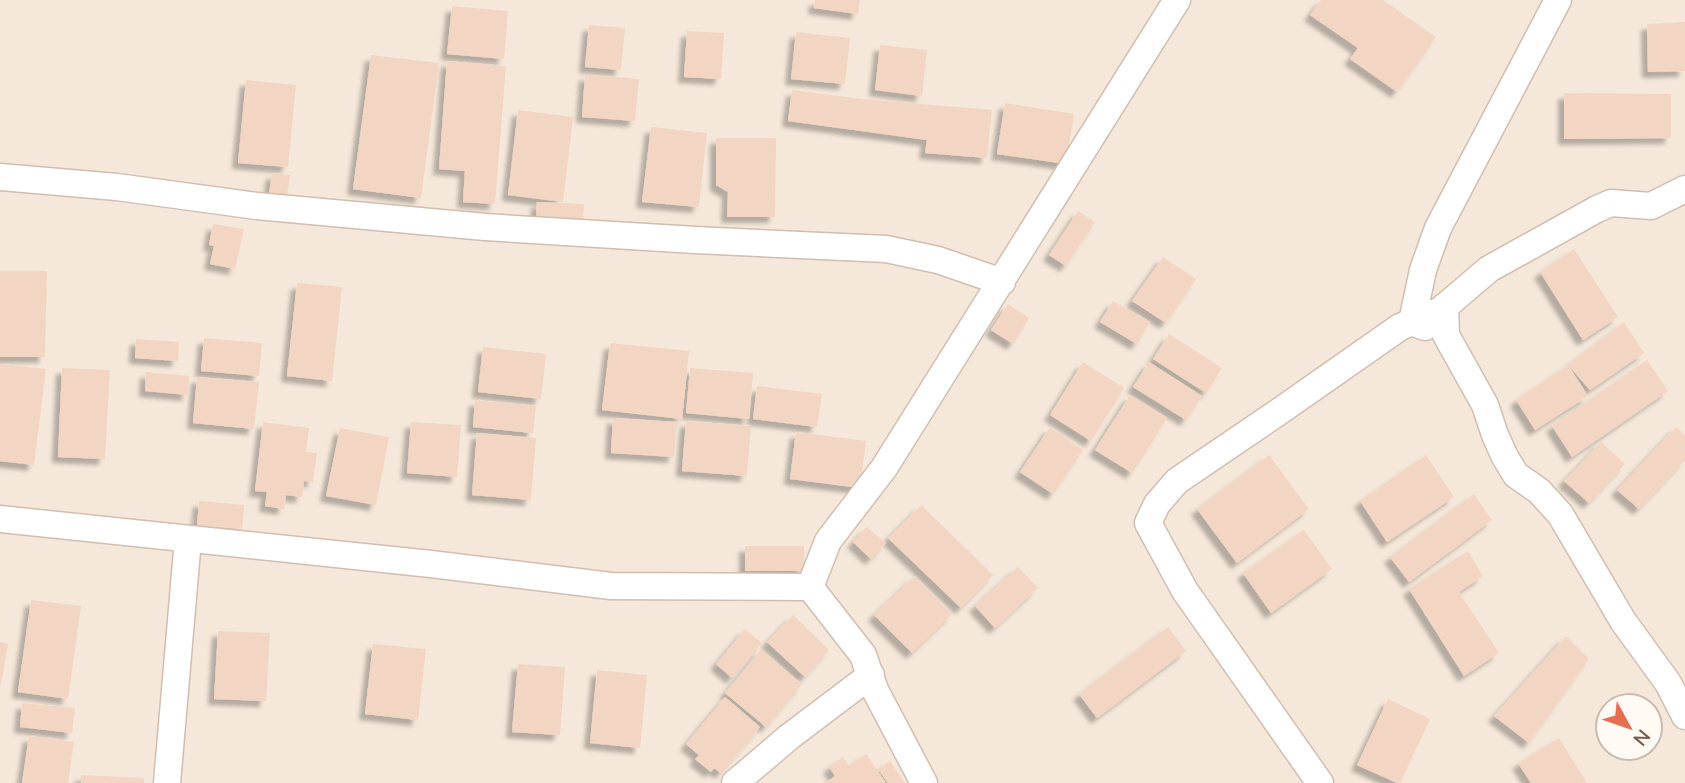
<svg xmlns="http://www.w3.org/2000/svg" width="1685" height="783" viewBox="0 0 1685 783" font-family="'Nunito Sans',sans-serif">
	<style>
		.residential { fill: #f5e8da; fill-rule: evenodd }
		.building { fill: #f3d5c3; filter: url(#shadow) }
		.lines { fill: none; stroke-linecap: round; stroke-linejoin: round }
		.street-casing { stroke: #d1beb0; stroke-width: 29 }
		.street { stroke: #fff; stroke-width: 26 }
	</style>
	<defs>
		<filter id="shadow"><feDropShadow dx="-6" dy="6" stdDeviation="2" flood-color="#0004"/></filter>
	</defs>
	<rect width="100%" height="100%" fill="#fdf6ec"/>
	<!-- residential -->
	<path class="residential" d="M0 0H1685V783H0ZM1608 706H1650V748H1608Z"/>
	<!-- building -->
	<path class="building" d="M815 0H860L858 14 814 8Z
		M1321 0H1383L1436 37 1397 92 1350 59 1358 48 1310 15Z
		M452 6 508 11 504 59 447 54Z
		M1685 22V71L1648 72 1647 24Z
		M589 25 625 28 621 70 585 67Z
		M687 31 724 33 721 79 684 77Z
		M796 32 850 38 845 84 791 79Z
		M880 45 927 50 922 96 875 90Z
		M371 55 439 63 421 198 353 189Z
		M447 61 506 66 495 204 463 202 465 171 439 169Z
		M585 75 639 79 635 121 582 117Z
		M246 80 296 85 288 167 238 163Z
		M792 90 862 99 992 110 987 158 925 153 927 140 788 121Z
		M1564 93 1671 94V138L1564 139Z
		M1005 103 1074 114 1066 164 997 154Z
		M518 110 573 117 563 202 508 195Z
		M651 127 707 133 699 207 642 202Z
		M716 138H776L775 217H727L728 192 716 185Z
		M272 173 290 175 287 196 269 194Z
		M537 202 584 204 583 220 536 217Z
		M1078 211 1095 222 1066 266 1049 255Z
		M213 224 244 229 235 269 210 264 214 246 209 245Z
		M1574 249 1618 317 1583 340 1540 272Z
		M1163 257 1196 279 1166 323 1132 301Z
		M0 271H47L45 357H0Z
		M297 283 342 287 332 381 287 376Z
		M1113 301 1150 322 1137 344 1100 322Z
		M1008 304 1029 318 1013 344 991 330Z
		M1624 322 1644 353 1590 390 1568 365Z
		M1169 334 1222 368 1206 393 1153 359Z
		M204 338 262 343 259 376 201 371Z
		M136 339 179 342 178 361 135 358Z
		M610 343 689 351 682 419 602 410Z
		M483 347 546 354 541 399 478 392Z
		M1647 360 1668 391 1572 457 1552 426Z
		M1083 362 1124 388 1091 441 1050 415Z
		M1149 362 1202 396 1186 420 1133 387Z
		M0 364 46 369 34 465 0 461Z
		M1568 365 1588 396 1535 430 1516 400Z
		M62 368 110 370 105 459 58 457Z
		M690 368 753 373 749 419 686 413Z
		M146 372 189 376 188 395 145 391Z
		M197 377 259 382 254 429 193 423Z
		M757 386 822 394 817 427 753 419Z
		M1130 395 1167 418 1132 473 1095 450Z
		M475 400 536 406 533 433 473 427Z
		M613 418 677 422 674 457 611 453Z
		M686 421 751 426 747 476 682 471Z
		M263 422 309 428 306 452 317 453 313 482 304 481 302 497 286 495 284 509 265 506 267 492 255 491Z
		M411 422 461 425 457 477 407 473Z
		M1050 427 1083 450 1053 494 1020 472Z
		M1676 427 1685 435V460L1639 509 1617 490Z
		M340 428 389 437 376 505 326 496Z
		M796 432 866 441 860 488 790 479Z
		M477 433 536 438 531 500 472 495Z
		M1601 442 1625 464 1589 503 1564 481Z
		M1269 455 1309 509 1237 563 1197 509Z
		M1426 455 1454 497 1387 542 1360 501Z
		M1474 494 1492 520 1409 582 1390 557Z
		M199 501 244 505 242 529 197 526Z
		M921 505 993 575 961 608 888 538Z
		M867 527 886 543 871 559 853 542Z
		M1304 530 1332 569 1271 613 1243 573Z
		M745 546H804V571H745Z
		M1468 551 1483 576 1459 592 1499 653 1464 676 1409 589Z
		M1018 567 1038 588 995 628 975 606Z
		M915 576 952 614 912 653 874 615Z
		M31 600 81 606 68 699 18 692Z
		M793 615 829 650 805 677 767 642Z
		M1168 627 1186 651 1097 718 1079 694Z
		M745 629 762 643 732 678 716 664Z
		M218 631 270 633 266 701 214 699Z
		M1566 636 1589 659 1529 743 1494 716Z
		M0 642 8 644 1 684H0Z
		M373 644 426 649 418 720 365 714Z
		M761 650 802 684 766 727 725 693Z
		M518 664 565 667 560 735 512 732Z
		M597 670 647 675 640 748 590 743Z
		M725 697 760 727 721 773 714 768 711 772 695 759 699 755 686 744Z
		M1388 699 1430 719 1400 783H1397L1357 765Z
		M22 703 75 708 72 733 20 727Z
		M29 736 74 742 68 783H22Z
		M1559 738 1587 783H1531L1518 763Z
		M866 754 886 783H825L835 776 829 767 843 757 849 766Z
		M890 761 905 783H888L878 769Z
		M81 775 144 778V783H81Z"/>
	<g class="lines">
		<defs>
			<path id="street" d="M0 177 117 187 257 206 485 227 695 240 886 249 938 260 1002 282
				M1445 306 1446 335 1485 405 1495 435 1505 457 1516 475 1539 491 1560 514 1623 621 1668 683 1685 716
				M1425 327 1412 322 1423 270 1438 228 1558 0
				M0 519 431 564 611 586 810 587 828 541 884 468 1177 0
				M810 587 863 655 875 690 924 783
				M167 783 188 539
				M735 783 789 737 871 675
				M1320 783 1185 591 1148 523 1157 504 1177 481 1280 411 1400 327 1441 310 1489 269 1597 209 1611 203 1651 206 1685 189"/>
		</defs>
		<!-- street casing -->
		<use href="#street" class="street-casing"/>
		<!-- street -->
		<use href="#street" class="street"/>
	</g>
	<!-- north arrow -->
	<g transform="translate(1629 727) rotate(130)"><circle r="33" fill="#fffaf3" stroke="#cabbb1" stroke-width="2"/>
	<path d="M0-5L12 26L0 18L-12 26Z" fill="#e76f51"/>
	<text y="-10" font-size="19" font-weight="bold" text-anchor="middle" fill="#7a5c4d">N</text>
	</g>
</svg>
